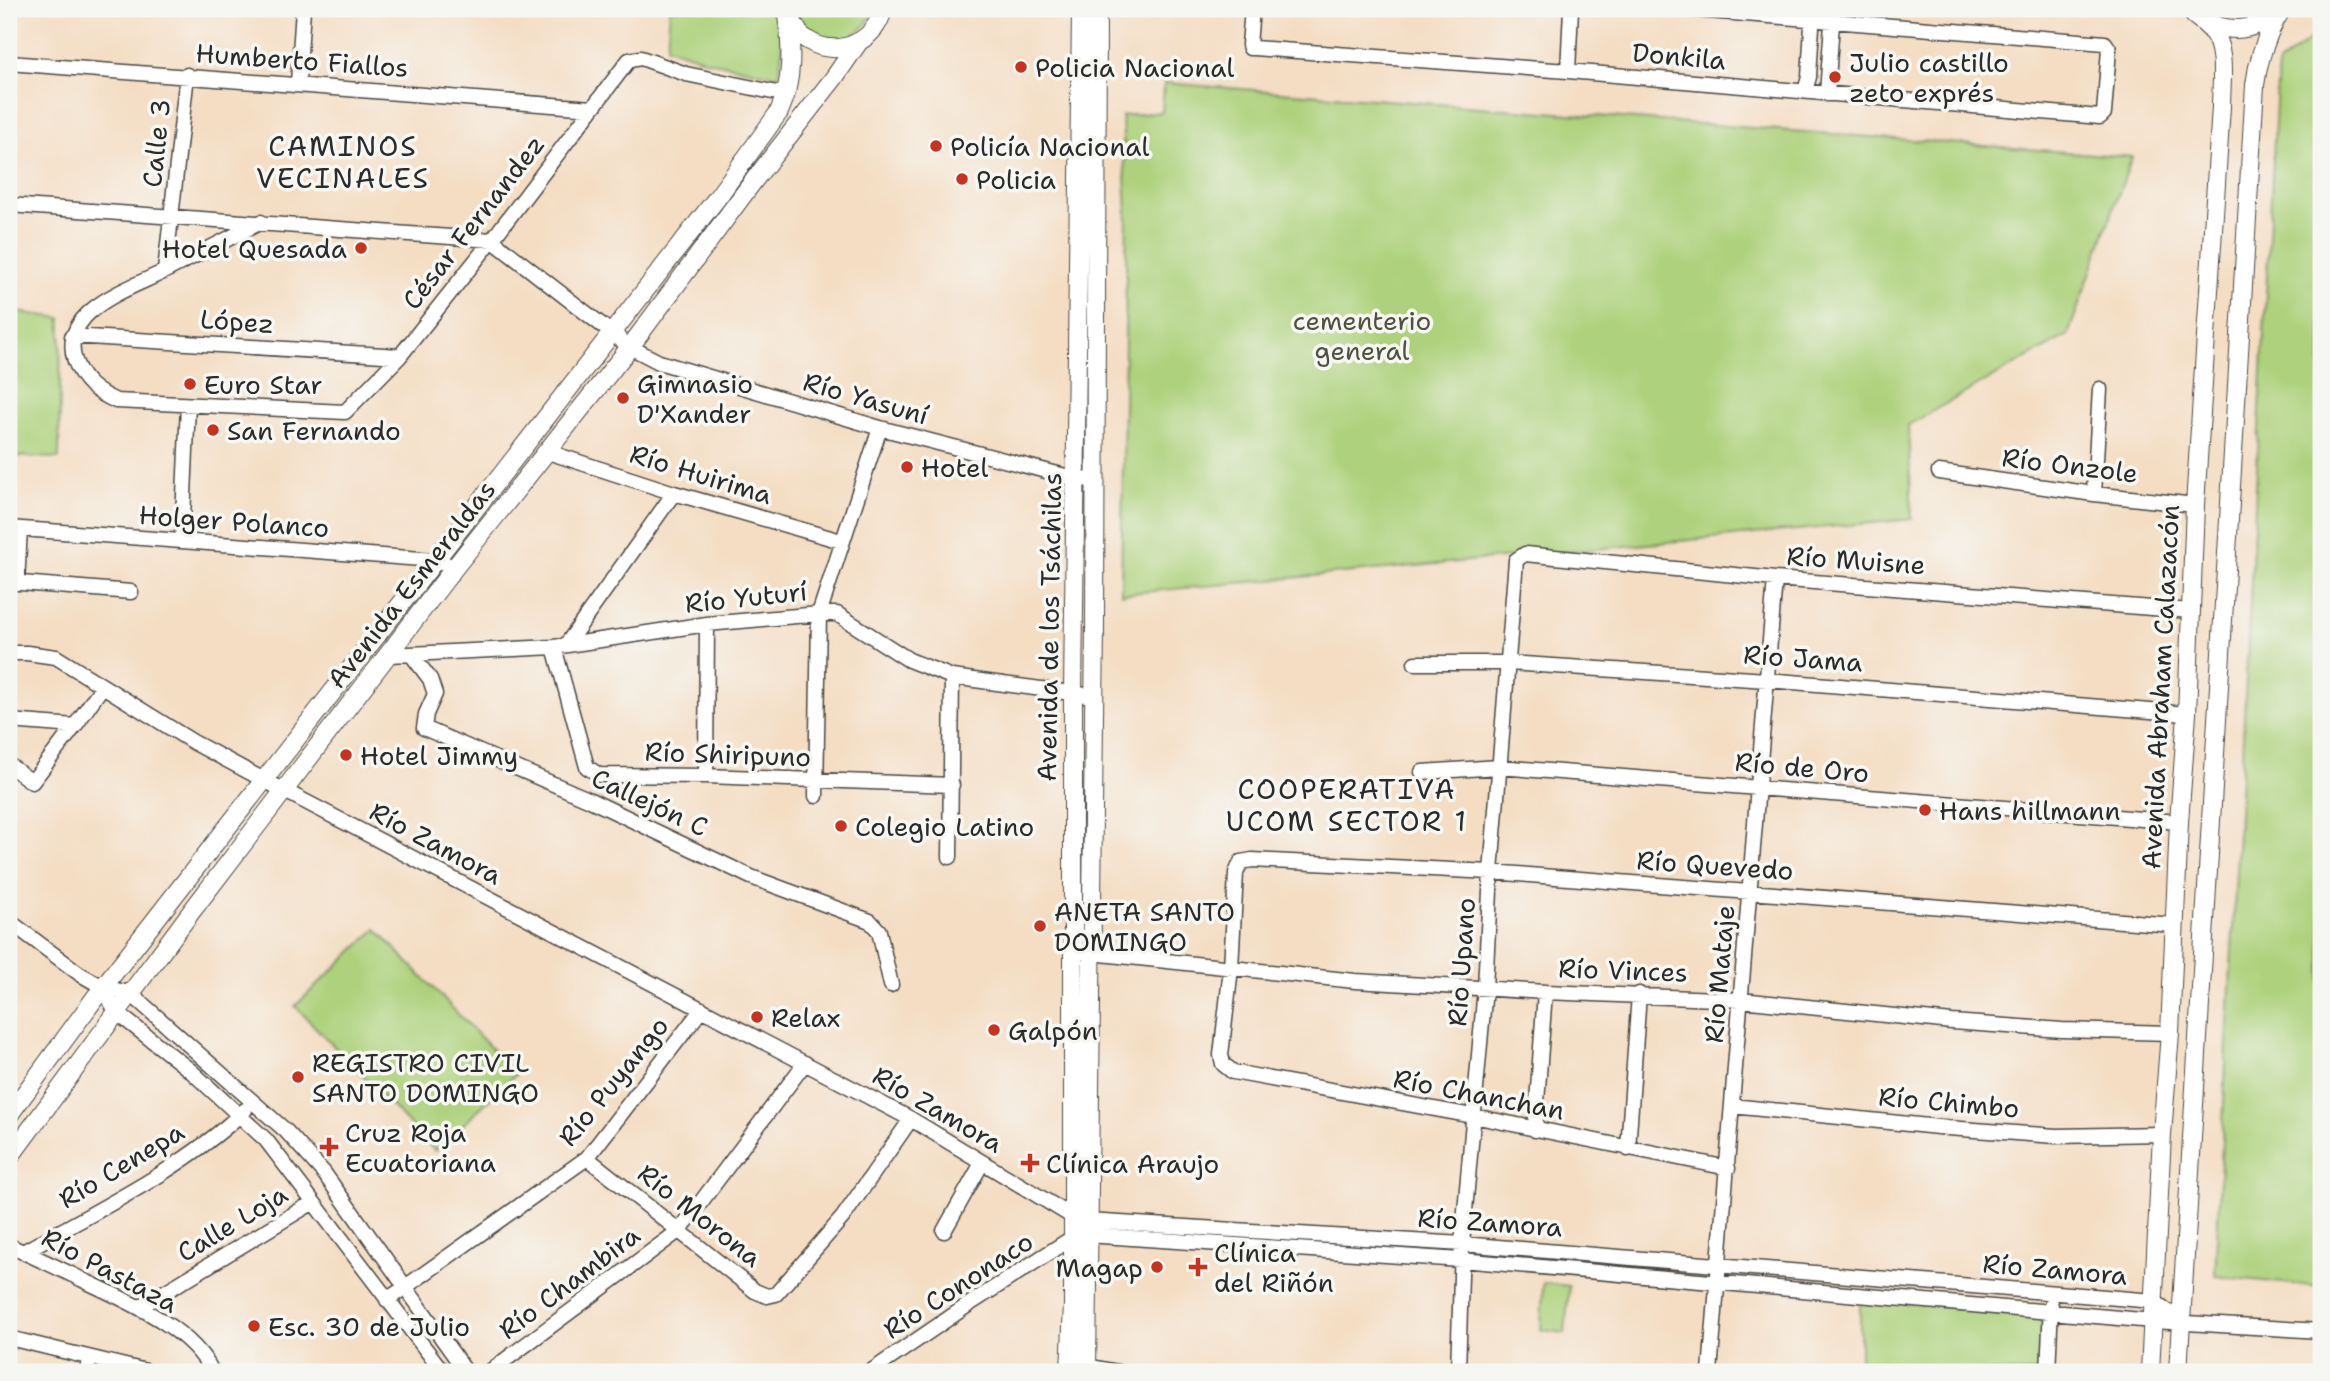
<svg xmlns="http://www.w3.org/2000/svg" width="2330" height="1381" viewBox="0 0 2330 1381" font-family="'Shantell Sans',sans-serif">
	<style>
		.green { fill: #add17b; stroke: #6c7e53; stroke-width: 2 }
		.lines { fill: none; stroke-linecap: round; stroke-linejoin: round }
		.minor-casing { stroke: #494642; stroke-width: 17 }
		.major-casing { stroke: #494642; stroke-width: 20 }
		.minor { stroke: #fff; stroke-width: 14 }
		.major { stroke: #fff; stroke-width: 18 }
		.poi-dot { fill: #c8321e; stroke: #f6f6f2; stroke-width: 2.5 }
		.labels { text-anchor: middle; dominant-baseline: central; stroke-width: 7; stroke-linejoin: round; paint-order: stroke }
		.street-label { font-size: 26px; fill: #2b2b2b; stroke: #f6f6f2 }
		.poi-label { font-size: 26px; fill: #2b2b2b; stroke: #f6f6f2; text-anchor: start }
		.park-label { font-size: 26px; fill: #4c543f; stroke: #f6f6f2 }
		.neighbourhood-label { font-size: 28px; letter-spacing: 2px; fill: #2b2b2b; stroke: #f6f6f2 }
	</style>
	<rect width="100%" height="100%" fill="#f6f6f2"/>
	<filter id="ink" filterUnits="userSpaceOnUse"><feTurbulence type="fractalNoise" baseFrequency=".0143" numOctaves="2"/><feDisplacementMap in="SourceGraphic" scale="14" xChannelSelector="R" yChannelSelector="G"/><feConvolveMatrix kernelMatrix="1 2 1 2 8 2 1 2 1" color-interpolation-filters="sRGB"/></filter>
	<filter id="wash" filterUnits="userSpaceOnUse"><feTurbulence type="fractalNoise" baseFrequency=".00686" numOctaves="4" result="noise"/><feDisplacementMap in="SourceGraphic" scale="28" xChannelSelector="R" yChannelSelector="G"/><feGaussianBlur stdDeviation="1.57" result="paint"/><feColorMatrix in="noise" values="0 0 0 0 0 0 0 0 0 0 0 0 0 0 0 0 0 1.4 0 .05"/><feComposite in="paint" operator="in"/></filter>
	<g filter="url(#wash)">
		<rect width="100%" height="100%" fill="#f4ddc3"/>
		<!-- green -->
		<path class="green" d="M670 9H773C785 28 783 55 778 76L709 61 667 47Z
			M796 9H873C864 49 805 49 796 9Z
			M2321 31V1287L2215 1276 2278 64Z
			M1164 83 2132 157 2068 335 1908 425 1912 519 1121 594 1127 213 1122 116 1162 112Z
			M9 311 61 318 59 458 9 456Z
			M376 929 516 1074 435 1151 295 1006Z
			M1543 1283 1569 1286 1565 1333 1541 1330Z
			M1860 1298 2043 1315 2039 1372H1860Z"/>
	</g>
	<g filter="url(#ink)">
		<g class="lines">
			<defs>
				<path id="minor" d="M1252 9 1249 45 1250 48H1254L1568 71 2100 117 2104 113 2109 49 2105 43 1683 9
					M9 63 592 108
					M1568 71 1571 9
					M187 75 165 271C130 289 58 310 75 361 83 382 96 392 116 401L345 412 400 356 492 240 629 60 641 58 686 74 787 95
					M298 83 303 9
					M1805 91 1809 77 1813 9
					M1827 94 1833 9
					M9 205 492 240 630 347 659 362 880 428 1077 479 1094 480
					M165 271 261 222
					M72 336 400 356
					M548 452 674 493 841 541
					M1939 472 2094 494 2195 505
					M2094 494 2100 389
					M9 528 435 560 455 567
					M182 541 188 405
					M9 582 131 592
					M17 583 20 529
					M566 645 674 493
					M554 647 587 767 599 775 706 776 952 785
					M9 653H27L56 657 193 742 264 780 911 1119 1073 1217 1087 1221 1462 1244 2154 1301 2181 1321
					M411 654 430 679 435 694 426 714 424 728 588 799 751 877 870 921 879 931 891 985
					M389 655 554 647 707 624 819 614H837L909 660 952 677 1093 696
					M1415 663H1509L1767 680 2187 714
					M9 721 75 726
					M9 765 32 782 75 726 102 687
					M1422 772 1499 767 2179 822
					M706 776 707 624
					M816 796 819 614 880 428
					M950 857 952 677
					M9 921 80 974 103 987 130 993 286 1131 324 1173 466 1372
					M1082 952 1355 981 1545 992 1741 1000 1952 1022 2062 1030 2170 1033
					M103 987 116 1012 191 1071 266 1140 443 1372
					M1732 1106 1948 1128 2056 1136 2162 1134
					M1535 1130 1545 992
					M1628 1149 1639 994
					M587 1158 755 1291 767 1296 776 1294 843 1217 911 1119
					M1728 1168 1473 1116 1233 1072 1223 1064 1221 1055 1231 968 1236 873 1241 862 1252 860 1491 872 2174 925
					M944 1231 982 1163
					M9 1246C34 1256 58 1268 83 1280 126 1301 191 1327 212 1372
					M23 1252C99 1209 182 1170 245 1110
					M387 1300 587 1158 702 1009
					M140 1307 312 1203
					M9 1338 150 1372
					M1087 1366 1118 1372
					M87 1372 89 1358
					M489 1372 680 1230 805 1063
					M870 1372 974 1301 1072 1238 1087 1235 1461 1260 2153 1321 2321 1331
					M1458 1372 1462 1244 1485 988 1491 872 1516 560 1525 554 1775 579 2191 611
					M1710 1372 1775 579
					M2048 1372 2051 1305"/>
				<path id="major" d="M789 15C794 25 799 36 809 41 839 59 876 41 883 9
					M2205 21C2233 35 2251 29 2278 16
					M9 1115 103 987 717 198 779 112C794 79 791 48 788 13L783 9
					M9 1158 191 912 455 567 630 347 755 179 834 78 858 43
					M1070 1372 1073 1304V693L1081 9
					M1087 1372 1095 624 1097 9
					M2150 1372 2162 1134 2170 1033 2179 822 2187 714 2195 505 2221 107C2221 85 2227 48 2211 30 2206 24 2200 20 2194 15
					M2178 1372 2255 85C2258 59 2265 39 2277 16"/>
			</defs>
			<!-- minor casing -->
			<use href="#minor" class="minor-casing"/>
			<!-- major casing -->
			<use href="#major" class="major-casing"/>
			<!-- minor -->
			<use href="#minor" class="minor"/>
			<!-- major -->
			<use href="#major" class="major"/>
		</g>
	</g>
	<!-- markers -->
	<g class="poi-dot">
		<circle cx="1021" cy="67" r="7"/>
		<circle cx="1835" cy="77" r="7"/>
		<circle cx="936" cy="146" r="7"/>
		<circle cx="962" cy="179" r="7"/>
		<circle cx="361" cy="248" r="7"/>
		<circle cx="190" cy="384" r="7"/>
		<circle cx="623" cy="398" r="7"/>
		<circle cx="213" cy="430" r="7"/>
		<circle cx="907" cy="467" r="7"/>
		<circle cx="346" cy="755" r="7"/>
		<circle cx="1925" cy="810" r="7"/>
		<circle cx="841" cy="826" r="7"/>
		<circle cx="1040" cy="926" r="7"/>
		<circle cx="757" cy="1017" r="7"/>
		<circle cx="994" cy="1030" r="7"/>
		<circle cx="298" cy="1077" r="7"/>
		<path d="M325.5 1136.5h7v7h7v7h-7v7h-7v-7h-7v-7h7z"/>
		<path d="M1026.5 1152.5h7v7h7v7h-7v7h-7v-7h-7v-7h7z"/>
		<circle cx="1157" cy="1267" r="7"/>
		<path d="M1194.5 1256.5h7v7h7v7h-7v7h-7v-7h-7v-7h7z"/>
		<circle cx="254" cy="1326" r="7"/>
	</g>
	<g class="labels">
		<!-- street labels -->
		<g class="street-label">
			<text transform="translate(1679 56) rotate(5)">Donkila</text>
			<text transform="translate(302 60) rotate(4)">Humberto Fiallos</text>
			<text transform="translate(156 143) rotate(-84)">Calle 3</text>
			<text transform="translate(473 222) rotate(-52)">César Fernandez</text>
			<text transform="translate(237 321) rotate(4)">López</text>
			<text transform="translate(866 398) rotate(16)">Río Yasuní</text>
			<text transform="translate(2070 465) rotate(7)">Río Onzole</text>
			<text transform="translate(701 474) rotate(17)">Río Huirima</text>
			<text transform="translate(234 521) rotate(4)">Holger Polanco</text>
			<text transform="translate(1856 560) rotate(4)">Río Muisne</text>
			<text transform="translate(411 584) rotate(-52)">Avenida Esmeraldas</text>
			<text transform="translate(746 597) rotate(-6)">Río Yuturí</text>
			<text transform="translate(1049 627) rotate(-89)">Avenida de los Tsáchilas</text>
			<text transform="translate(1803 658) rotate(4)">Río Jama</text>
			<text transform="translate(2160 687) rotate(-87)">Avenida Abraham Calazacón</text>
			<text transform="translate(728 754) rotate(2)">Río Shiripuno</text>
			<text transform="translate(1802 767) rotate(5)">Río de Oro</text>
			<text transform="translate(650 802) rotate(25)">Callejón C</text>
			<text transform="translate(436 843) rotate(28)">Río Zamora</text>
			<text transform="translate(1715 865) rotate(4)">Río Quevedo</text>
			<text transform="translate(1461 962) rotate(-86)">Río Upano</text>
			<text transform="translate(1623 970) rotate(2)">Río Vinces</text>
			<text transform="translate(1719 974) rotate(-85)">Río Mataje</text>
			<text transform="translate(613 1081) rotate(-51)">Río Puyango</text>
			<text transform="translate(1479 1094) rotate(11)">Río Chanchan</text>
			<text transform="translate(1949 1102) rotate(5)">Río Chimbo</text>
			<text transform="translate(938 1109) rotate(30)">Río Zamora</text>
			<text transform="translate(121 1165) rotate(-31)">Río Cenepa</text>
			<text transform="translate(700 1215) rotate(38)">Río Morona</text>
			<text transform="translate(1490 1222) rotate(4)">Río Zamora</text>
			<text transform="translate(232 1223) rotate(-31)">Calle Loja</text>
			<text transform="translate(2055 1269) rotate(5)">Río Zamora</text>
			<text transform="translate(110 1270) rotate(28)">Río Pastaza</text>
			<text transform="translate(569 1282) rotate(-37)">Río Chambira</text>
			<text transform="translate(958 1285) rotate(-33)">Río Cononaco</text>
		</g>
		<!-- poi labels -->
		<g class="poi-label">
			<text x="1849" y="62">Julio castillo<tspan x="1849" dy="30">zeto exprés</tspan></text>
			<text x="1035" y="67">Policia Nacional</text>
			<text x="950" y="146">Policía Nacional</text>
			<text x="976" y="179">Policia</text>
			<text x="347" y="248" text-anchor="end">Hotel Quesada</text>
			<text x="637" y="383">Gimnasio<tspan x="637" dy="30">D'Xander</tspan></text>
			<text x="204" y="384">Euro Star</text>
			<text x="227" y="430">San Fernando</text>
			<text x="921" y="467">Hotel</text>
			<text x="360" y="755">Hotel Jimmy</text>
			<text x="1939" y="810">Hans hillmann</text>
			<text x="855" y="826">Colegio Latino</text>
			<text x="1054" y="911">ANETA SANTO<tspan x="1054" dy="30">DOMINGO</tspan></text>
			<text x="771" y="1017">Relax</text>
			<text x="1008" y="1030">Galpón</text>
			<text x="312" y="1062">REGISTRO CIVIL<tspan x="312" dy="30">SANTO DOMINGO</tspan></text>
			<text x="345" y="1132">Cruz Roja<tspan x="345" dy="30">Ecuatoriana</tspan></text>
			<text x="1046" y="1163">Clínica Araujo</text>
			<text x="1214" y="1252">Clínica<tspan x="1214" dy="30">del Riñón</tspan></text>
			<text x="1143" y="1267" text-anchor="end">Magap</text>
			<text x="268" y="1326">Esc. 30 de Julio</text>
		</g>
		<!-- park labels -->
		<g class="park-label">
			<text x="1362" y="320">cementerio<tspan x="1362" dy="30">general</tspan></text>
		</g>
		<!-- neighbourhood labels -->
		<g class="neighbourhood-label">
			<text x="343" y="146">CAMINOS<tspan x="343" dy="32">VECINALES</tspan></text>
			<text x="1347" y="789">COOPERATIVA<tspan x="1347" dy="32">UCOM SECTOR 1</tspan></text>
		</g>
	</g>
	<!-- margin -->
	<rect width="2330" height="1381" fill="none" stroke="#f6f6f2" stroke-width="35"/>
</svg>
